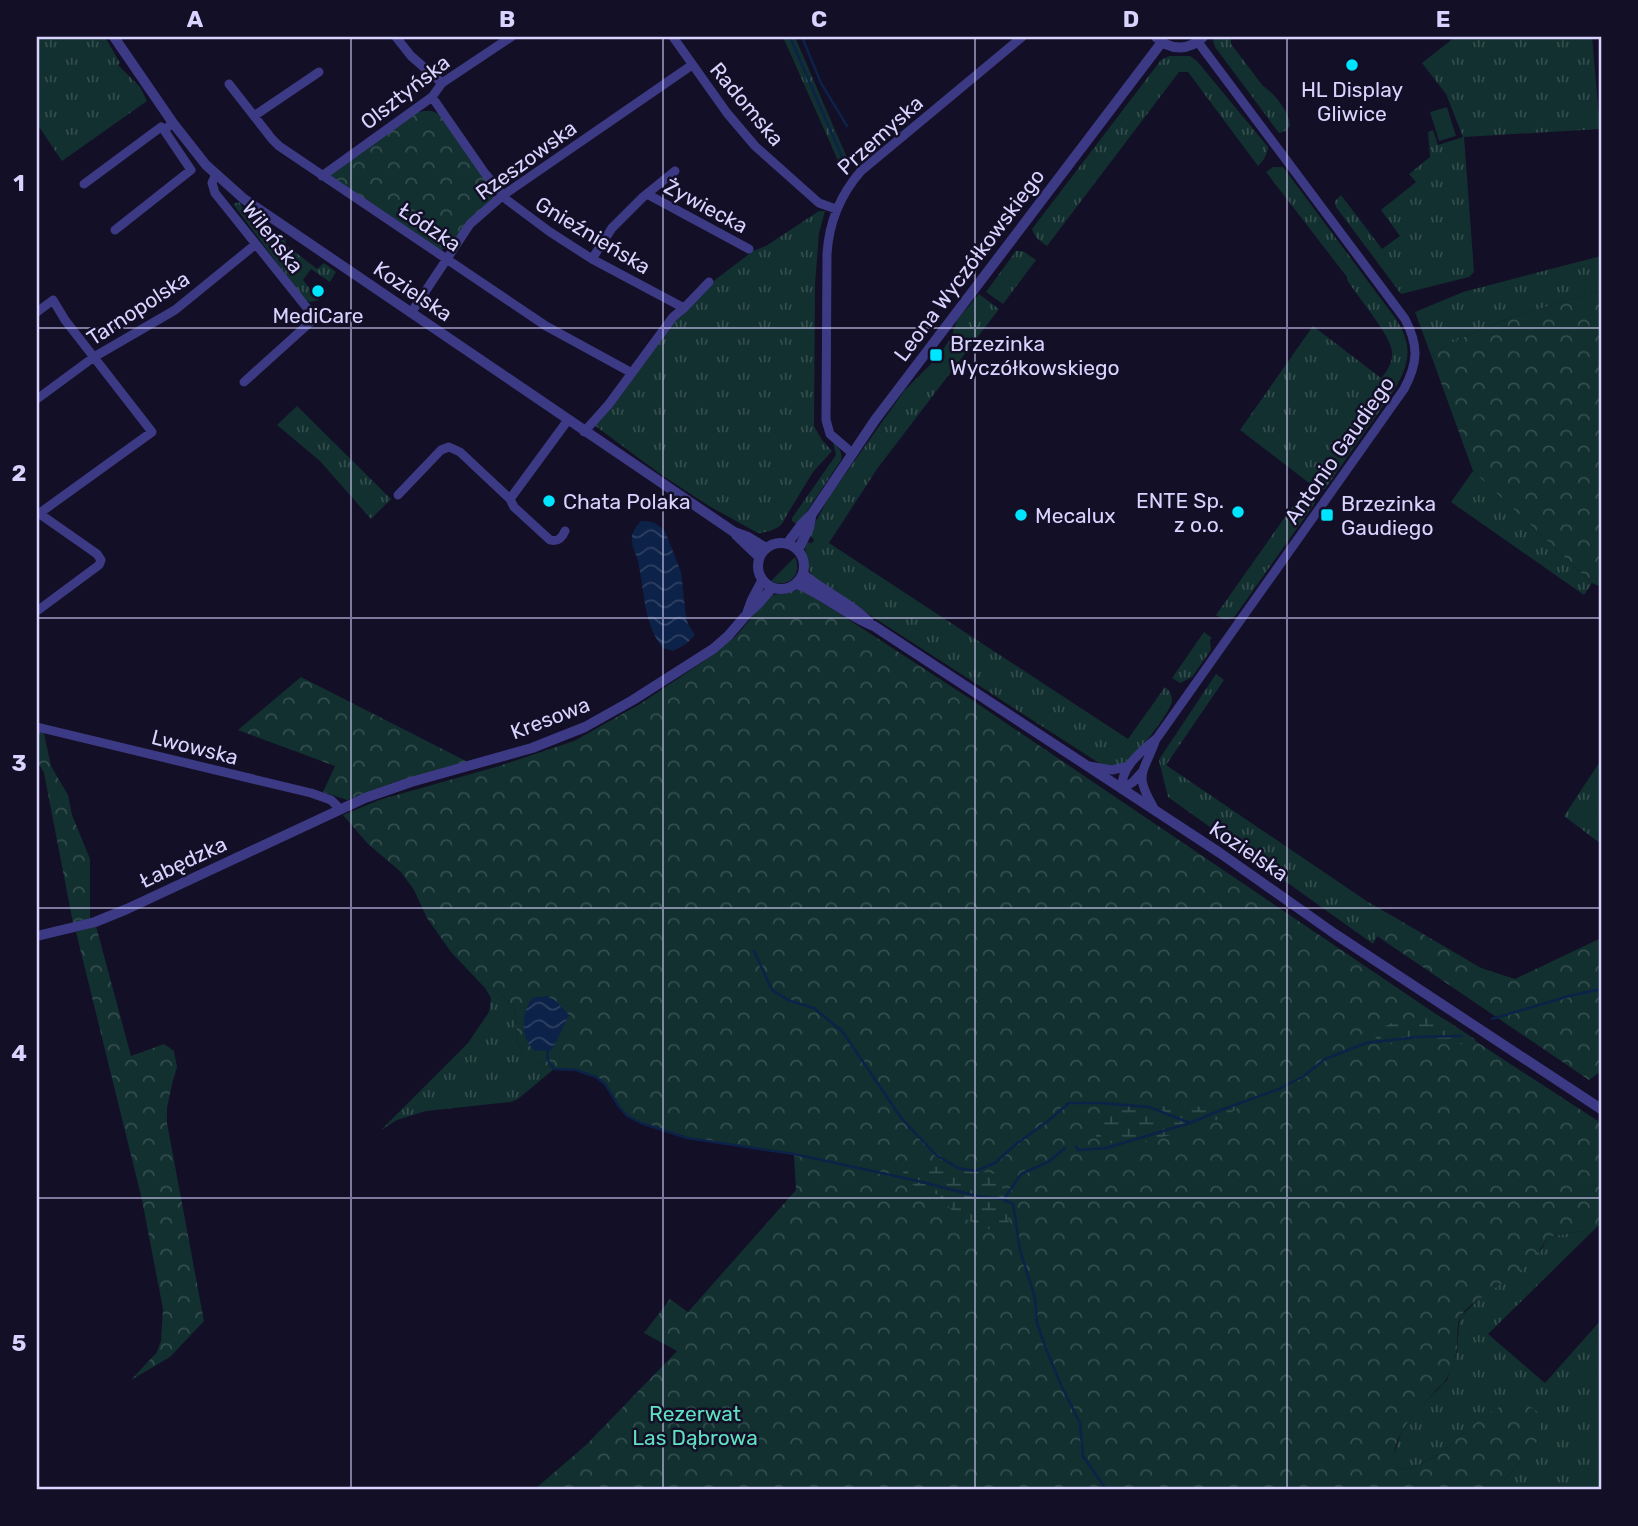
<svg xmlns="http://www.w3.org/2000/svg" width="1638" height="1526" viewBox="0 0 1638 1526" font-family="Rubik,sans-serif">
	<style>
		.grass { fill: url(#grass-tufts) }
		.forest { fill: url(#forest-crowns) }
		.wetland { fill: url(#wetland-marsh) }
		.garden { fill: #12302f }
		.water { fill: url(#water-waves) }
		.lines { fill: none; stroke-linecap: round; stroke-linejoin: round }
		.stream { stroke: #0c2248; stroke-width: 2.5 }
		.minor { stroke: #3d3a85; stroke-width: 9 }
		.tertiary { stroke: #3d3a85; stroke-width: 10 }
		.grid { fill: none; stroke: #d9d4ff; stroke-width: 2; stroke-opacity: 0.55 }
		.poi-dot { fill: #00e5ff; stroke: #130f26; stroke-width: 2.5 }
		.labels { text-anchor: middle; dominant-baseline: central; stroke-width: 5; stroke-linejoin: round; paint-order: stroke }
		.poi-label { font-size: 21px; fill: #d9d4ff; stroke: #130f26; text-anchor: start }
		.street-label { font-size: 21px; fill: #d9d4ff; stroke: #130f26 }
		.park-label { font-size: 21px; fill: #5fe0c0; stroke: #130f26 }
		.neatline { fill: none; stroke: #d9d4ff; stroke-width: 2.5 }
		.grid-label { font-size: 23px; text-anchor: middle; font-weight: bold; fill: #d9d4ff }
	</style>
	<defs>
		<pattern id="grass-tufts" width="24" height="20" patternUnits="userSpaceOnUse" patternTransform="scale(1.75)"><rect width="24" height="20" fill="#12302f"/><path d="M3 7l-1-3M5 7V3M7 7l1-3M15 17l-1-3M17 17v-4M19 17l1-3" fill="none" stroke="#344d4e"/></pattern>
		<pattern id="forest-crowns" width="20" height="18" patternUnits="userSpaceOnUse" patternTransform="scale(1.75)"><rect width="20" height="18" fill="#12302f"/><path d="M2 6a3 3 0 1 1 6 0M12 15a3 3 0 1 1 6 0" fill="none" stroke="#344d4e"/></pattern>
		<pattern id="wetland-marsh" width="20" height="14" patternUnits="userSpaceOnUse" patternTransform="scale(1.75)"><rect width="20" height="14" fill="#12302f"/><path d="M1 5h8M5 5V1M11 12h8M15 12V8" fill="none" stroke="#344d4e"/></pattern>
		<pattern id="water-waves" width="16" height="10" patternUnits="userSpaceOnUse" patternTransform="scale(1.75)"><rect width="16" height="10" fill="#0c2248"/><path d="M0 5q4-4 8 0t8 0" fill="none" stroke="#2f4163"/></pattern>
	</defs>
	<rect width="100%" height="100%" fill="#130f26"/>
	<!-- grass -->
	<path class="grass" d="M37 37H105L120 63 118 65 140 87 147 101 62 161 37 124Z
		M783 37H795L850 165 844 174Z
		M1214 37H1231V44L1263 86C1274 93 1290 112 1290 126L1285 131 1279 133 1215 47 1213 41Z
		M1455 37H1592L1600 129 1464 137 1474 272 1469 277 1401 294 1336 207 1335 201 1341 195 1382 249 1400 236 1381 210 1416 182 1409 174 1430 157 1428 132 1433 130 1438 145 1463 137 1446 94 1422 63Z
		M1169 56H1190L1197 61 1268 147C1267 155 1264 160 1258 166L1188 72H1179L1047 246C1040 241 1034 237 1032 229L1161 60Z
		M1273 167H1283L1396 319C1413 346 1410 362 1395 389L1325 489H1319L1313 486 1240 430 1313 326 1381 378C1388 370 1395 359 1391 347 1386 330 1358 297 1347 280V277L1266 172Z
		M239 202 248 215 275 238 281 235 285 238 286 245 317 269 324 263 336 272 330 282 311 269 303 280 319 300 310 302 305 300 233 204Z
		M819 211H825L819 233 815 284 814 426 822 440 832 451 813 472 785 518C783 528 767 533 758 533L709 506 663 476 594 425 673 321 711 283 753 251 766 246Z
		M1016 251H1023L1036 260 1003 304 986 292Z
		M1601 256V290L1504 320 1455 341 1431 355 1415 312 1463 292Z
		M979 294 999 309 877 469 829 543 1128 739 1165 687C1170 691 1172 695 1172 701 1171 712 1134 759 1124 763 1117 767 1110 765 1102 765L814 579C807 568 805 556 805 542L812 543 814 540 809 534 829 497 904 391 936 359 951 338 957 320Z
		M297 406 391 499 371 519 320 461 277 425Z
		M833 442C839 447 843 453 841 460L798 525 792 521V518L836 455Z
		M1473 471 1592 583 1584 595 1451 502Z
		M1304 490 1313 496 1315 503 1235 616C1227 621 1224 620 1216 615Z
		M795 557C803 575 788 589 771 581Z
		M1204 632 1212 638 1210 640 1211 650 1192 677 1180 683 1172 678Z
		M1216 674 1224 680 1166 765 1368 902 1389 914 1373 944 1168 797 1159 761 1160 758Z
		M1601 760V844L1564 816Z
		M493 987 514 1007 518 1044 523 1055 554 1069 518 1099 511 1102 426 1111 397 1120 381 1130 468 1043 489 1012 491 998 485 988Z
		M1601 1223 1488 1334 1545 1383 1601 1320V1489H1497L1540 1438 1503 1405 1464 1432 1440 1454 1419 1465 1406 1470 1396 1467 1393 1457 1401 1433 1413 1415 1447 1380 1457 1352 1459 1323 1461 1316 1478 1300 1542 1249 1547 1237 1583 1231Z"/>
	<!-- forest -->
	<path class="forest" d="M423 111H432L441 115 494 190V199L468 222 448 247 441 250 330 177V174L413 114Z
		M1601 290V587L1592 583 1473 471 1431 355 1455 341 1504 320Z
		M797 590 808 593 972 700 1492 1052 1601 1123V1224L1583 1231 1547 1237C1535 1266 1505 1280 1481 1298 1475 1302 1465 1309 1461 1316 1456 1324 1458 1338 1457 1347 1456 1357 1452 1369 1447 1378 1444 1384 1437 1388 1433 1394 1416 1413 1387 1439 1396 1467L1406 1470 1419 1465 1440 1454 1464 1432 1489 1413 1503 1405 1515 1401 1528 1405 1538 1412 1541 1421 1540 1438 1497 1489H535L586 1445 677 1351 644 1333 670 1299 688 1312 796 1190 794 1155 687 1138 641 1123 627 1116 620 1108 605 1084 596 1077 576 1070 554 1069 523 1055 518 1044 514 1007 493 987 485 988 451 952 427 918 414 890 401 872 368 844 343 815 379 800 499 766 574 741 640 704 710 657 737 635 766 600 773 595Z
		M301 677 468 762 398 781 347 800 323 792 335 766 238 730Z
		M37 731 44 733 51 766 68 795 72 815 90 859V918L73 923 44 773 40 766 37 763Z
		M1389 914 1481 968 1515 979 1601 938V1071L1589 1080 1377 936Z
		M96 926 131 1056 164 1044 174 1051 177 1067 172 1084 167 1108V1123L204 1321 170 1357 131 1380 157 1352 161 1341 163 1309 142 1200 76 932Z"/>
	<!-- wetland -->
	<path class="wetland" d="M1438 1016 1446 1020 1476 1040 1466 1046C1440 1034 1408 1044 1380 1045L1374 1034C1393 1018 1413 1017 1438 1016Z
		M1250 1099C1244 1103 1238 1108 1232 1112 1211 1125 1178 1133 1154 1139 1147 1141 1140 1145 1133 1146 1123 1148 1105 1142 1096 1137 1097 1123 1105 1112 1116 1104L1193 1108Z
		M909 1165 961 1168 995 1174C1006 1187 1005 1206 1009 1222L1006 1228 1000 1232 986 1228 956 1215 939 1195 922 1190 902 1178 904 1170Z"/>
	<!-- garden -->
	<path class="garden" d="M1447 107 1456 136 1439 141 1430 112Z"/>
	<!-- water -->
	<path class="water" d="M641 521H647L655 523 665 531 681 572 686 617 688 624 695 635 686 644 673 651 663 648C643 624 645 591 638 562 637 555 632 548 632 541 631 532 636 527 641 521Z
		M547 996 556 1001 569 1015 552 1050 535 1051C520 1039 521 1013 532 998Z"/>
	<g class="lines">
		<!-- stream -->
		<path class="stream" d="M790 37 845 164
			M802 37 821 83 847 126
			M754 951 772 990 790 1001 814 1008 842 1031 902 1119 936 1155 958 1168 975 1171 995 1163 1016 1144 1048 1121 1069 1103H1101L1149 1107 1190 1123
			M1492 1019 1569 996 1601 989
			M548 1051C546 1059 549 1063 554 1069L576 1070 596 1077 605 1084 620 1108 627 1116 641 1123 687 1138 794 1154 918 1181 976 1196 1004 1199 1021 1174 1048 1162 1065 1148
			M1076 1147 1078 1150 1106 1148 1190 1123 1221 1110 1279 1089 1304 1076 1325 1059 1366 1043 1417 1037 1462 1036
			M1004 1200 1013 1204 1020 1250 1035 1298 1037 1323 1045 1346 1062 1387 1080 1423 1083 1456 1106 1489"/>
		<!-- minor -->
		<path class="minor" d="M396 37 411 56 442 83
			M673 37 727 113 755 146 819 203 836 209
			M229 84 272 139 279 146 546 326 632 373
			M432 97 484 172 507 200 550 232 592 259 684 308
			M254 116 319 72
			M215 176 212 183 215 193 315 318 244 382
			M322 176 432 97 442 83 511 37
			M84 184 161 127 164 130
			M647 194 749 249
			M115 230 191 170 164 130 173 123
			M592 259 612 228 643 197 675 171
			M37 312 53 300 65 320 152 432 37 515
			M411 313 470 224 502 196 692 65
			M37 399 94 357 175 310 256 244
			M584 432 609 404 673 317 684 308 709 282
			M852 453 830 434 826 420 827 254C829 221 840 195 861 171L1022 37
			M398 495 441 450 449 447 460 452 510 499 514 507 550 540C558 542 562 538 565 531
			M510 499 568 420
			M37 512 97 554 101 560 99 565 95 568 37 611
			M37 727 311 793 331 800 340 809
			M1089 766 1112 770 1129 766
			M1142 772 1133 782 1122 789C1120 767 1142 751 1157 738L1404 389C1418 363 1419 346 1405 319L1198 42
			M1155 810C1133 773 1143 775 1156 739"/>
		<!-- tertiary -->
		<path class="tertiary" d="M114 37 173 123 206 165 244 199 734 532 748 537 766 548
			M1156 37C1170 51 1189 51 1203 37
			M736 535 759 557
			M758 566a23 23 0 1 1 46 0a23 23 0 1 1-46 0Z
			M787 544 802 524 812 514 875 420 1162 42
			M798 550 809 528 811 517
			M803 574C823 592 850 602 869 622
			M797 584C824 594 846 615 874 626L1220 853 1335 934 1601 1109
			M748 611 752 600 762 581
			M37 936 95 922 127 909 365 798 411 782 532 748 585 727 633 700 713 649 728 636 747 614 758 604 772 588"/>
	</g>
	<!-- grid -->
	<path class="grid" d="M351 37V1489M663 37V1489M975 37V1489M1287 37V1489M37 328H1601M37 618H1601M37 908H1601M37 1198H1601"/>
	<!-- markers -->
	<g class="poi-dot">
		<circle cx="1352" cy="65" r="7"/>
		<circle cx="318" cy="291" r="7"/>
		<rect x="929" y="348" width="14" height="14" rx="3.5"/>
		<circle cx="549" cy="501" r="7"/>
		<circle cx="1238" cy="512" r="7"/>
		<circle cx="1021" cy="515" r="7"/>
		<rect x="1320" y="508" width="14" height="14" rx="3.5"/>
	</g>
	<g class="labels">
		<!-- poi labels -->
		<g class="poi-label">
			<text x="1352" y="89" text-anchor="middle">HL Display<tspan x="1352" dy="24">Gliwice</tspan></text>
			<text x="318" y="315" text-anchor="middle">MediCare</text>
			<text x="950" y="343">Brzezinka<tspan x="950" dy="24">Wyczółkowskiego</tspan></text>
			<text x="1224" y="500" text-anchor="end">ENTE Sp.<tspan x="1224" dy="24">z o.o.</tspan></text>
			<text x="563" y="501">Chata Polaka</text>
			<text x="1341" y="503">Brzezinka<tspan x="1341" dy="24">Gaudiego</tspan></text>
			<text x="1035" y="515">Mecalux</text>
		</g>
		<!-- street labels -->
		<g class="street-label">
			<text transform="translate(405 92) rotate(-38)">Olsztyńska</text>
			<text transform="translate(747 104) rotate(50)">Radomska</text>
			<text transform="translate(880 135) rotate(-42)">Przemyska</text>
			<text transform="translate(526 160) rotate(-36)">Rzeszowska</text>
			<text transform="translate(706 206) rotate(28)">Żywiecka</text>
			<text transform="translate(430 227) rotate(34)">Łódzka</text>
			<text transform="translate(593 235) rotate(31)">Gnieźnieńska</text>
			<text transform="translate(273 237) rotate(52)">Wileńska</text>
			<text transform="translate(969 265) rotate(-53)">Leona Wyczółkowskiego</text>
			<text transform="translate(413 291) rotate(34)">Kozielska</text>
			<text transform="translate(138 308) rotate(-33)">Tarnopolska</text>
			<text transform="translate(1339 450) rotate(-55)">Antonio Gaudiego</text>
			<text transform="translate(550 718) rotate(-21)">Kresowa</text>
			<text transform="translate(195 747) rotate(14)">Lwowska</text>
			<text transform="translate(1249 851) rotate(34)">Kozielska</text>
			<text transform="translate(183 862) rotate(-25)">Łabędzka</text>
		</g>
		<!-- park labels -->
		<g class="park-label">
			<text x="695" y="1413">Rezerwat<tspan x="695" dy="24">Las Dąbrowa</tspan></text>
		</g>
	</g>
	<!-- border -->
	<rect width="1638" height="1526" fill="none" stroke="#130f26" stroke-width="77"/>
	<rect x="38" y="38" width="1562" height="1450" class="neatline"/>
	<g class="grid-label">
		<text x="195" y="27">A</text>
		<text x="507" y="27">B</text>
		<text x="819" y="27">C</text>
		<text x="1131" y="27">D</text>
		<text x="1443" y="27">E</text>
		<text x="19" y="191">1</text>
		<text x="19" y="481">2</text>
		<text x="19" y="771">3</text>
		<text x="19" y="1061">4</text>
		<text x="19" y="1351">5</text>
	</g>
</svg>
